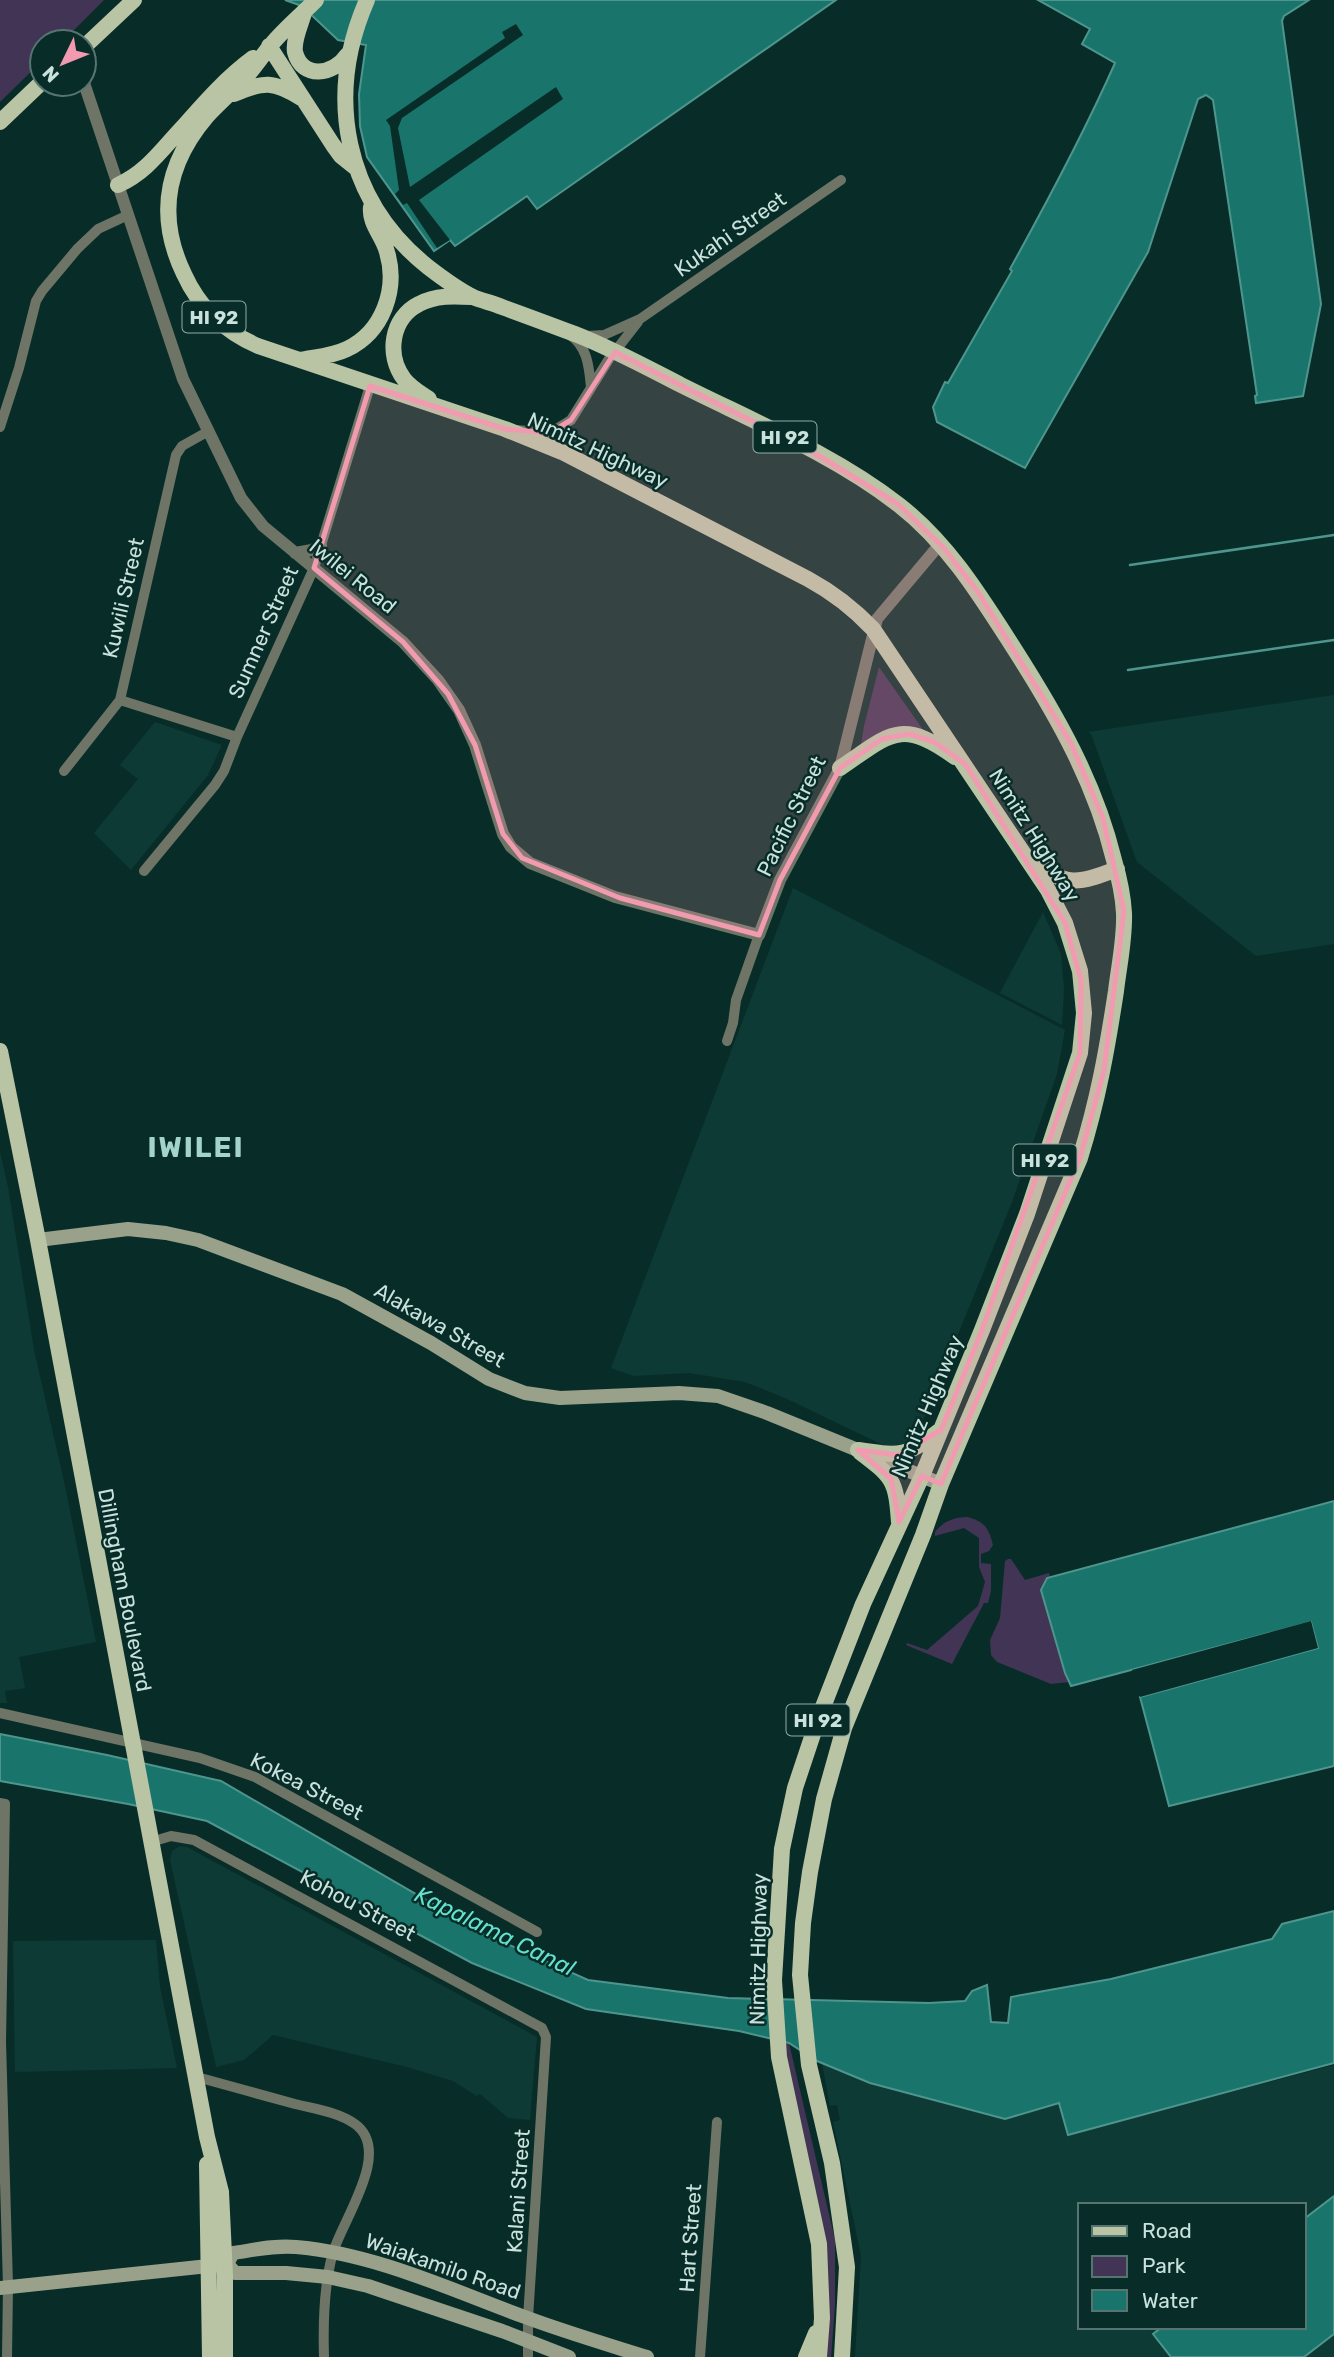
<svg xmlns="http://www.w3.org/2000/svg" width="1334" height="2357" viewBox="0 0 1334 2357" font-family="Rubik,sans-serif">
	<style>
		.built { fill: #0d3a35 }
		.green { fill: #423454 }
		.water { fill: #19756b; stroke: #4e968d; stroke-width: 2 }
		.pier { fill: #082d28 }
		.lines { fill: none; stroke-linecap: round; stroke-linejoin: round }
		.stream { stroke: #4e968d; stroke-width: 2.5 }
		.minor { stroke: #6f7566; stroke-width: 10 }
		.tertiary { stroke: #6f7566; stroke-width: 12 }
		.secondary { stroke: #99a18a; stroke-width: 14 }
		.primary { stroke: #b9c4a5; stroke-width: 16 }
		.marked { fill: #f29ab0; fill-opacity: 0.2; stroke: #f29ab0; stroke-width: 5; stroke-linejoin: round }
		.labels { text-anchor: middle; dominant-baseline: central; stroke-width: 5; stroke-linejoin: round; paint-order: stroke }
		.shield { fill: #082d28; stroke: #90aca7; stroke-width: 2 }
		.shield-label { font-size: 19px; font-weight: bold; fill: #cae2dd }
		.street-label { font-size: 21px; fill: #cae2dd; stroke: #082d28 }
		.water-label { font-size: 23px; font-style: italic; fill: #65e1d0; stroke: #082d28 }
		.district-label { font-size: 28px; font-weight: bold; letter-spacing: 2px; fill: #a3d3cb; stroke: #082d28 }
	</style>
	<rect width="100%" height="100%" fill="#082d28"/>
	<!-- built -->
	<path class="built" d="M1334 695V944L1256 956 1137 862 1091 734 1088 732Z
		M155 722 222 745 208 775 131 870 94 833 138 779 120 765Z
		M793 888 1065 1030 1057 1074 1012 1202 917 1435 905 1443 887 1447 785 1398 745 1382 689 1373 634 1376 611 1368Z
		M1043 912 1061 954 1064 989 1062 1025 1000 993Z
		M0 1152 8 1187 34 1350 65 1486 96 1642 19 1657 25 1688 5 1691 7 1703H0Z
		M180 1846 187 1847 537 2037 530 2120 508 2118 480 2094 477 2096 453 2081 407 2067 273 2035 244 2060 216 2067 170 1860 172 1851Z
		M156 1940 160 1987 177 2068 15 2072 13 1941Z
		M822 2063 870 2083 1004 2119 1059 2103 1068 2135 1334 2065V2196L1304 2219V2205H1080V2327H1162L1153 2334 1171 2357H855L861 2256 833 2122 840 2120 837 2105 830 2106Z
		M1334 2333V2357H1303Z"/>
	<!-- green -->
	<path class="green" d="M0 0H104L62 42H42V61L0 102Z
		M879 667 926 734 860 750 864 726Z
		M967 1517C984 1521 989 1528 993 1545L989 1551 981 1554V1563L991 1564V1591L988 1603H984L952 1664 906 1645 907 1643 927 1650 978 1606 985 1582 979 1567V1538L964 1528 935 1536V1532C944 1521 952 1518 967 1517Z
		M1008 1559H1011L1025 1580 1049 1573 1050 1577 1047 1578 1041 1590 1065 1673 1070 1682 1051 1684 997 1662 991 1655 990 1640 1000 1618 1005 1561Z
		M777 2040 789 2043 835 2240V2305L831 2357H825L829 2307 828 2264Z"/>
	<!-- water -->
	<path class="water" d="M285 0H836L537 209 527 196 455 246 450 240 434 251 367 157 360 126 359 94 366 45 338 40 302 6Z
		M1038 0H1309L1284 16 1282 21 1321 304 1303 396 1256 403 1255 396 1257 395 1213 100 1206 95 1198 99 1148 252 1025 468 937 422 933 407 945 382 948 383 1012 271 1010 269C1046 204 1084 133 1115 63L1082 44 1090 29Z
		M1334 1501V1766L1169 1806 1140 1697 1318 1648 1311 1622 1071 1686 1065 1673 1041 1590 1047 1578Z
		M0 1734 107 1755 221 1781 485 1934 588 1980 728 1998 929 2003 965 2001 972 1991 987 1985 991 2022 1008 2023 1011 1997 1111 1979 1272 1939 1282 1924 1334 1911V2063L1068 2135 1059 2103 1005 2119 870 2083 817 2061 789 2043 739 2031 586 2009 472 1963 207 1821 128 1804 0 1781Z
		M1334 2196V2334L1304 2357H1171L1153 2334 1162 2327H1304V2219Z"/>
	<!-- pier -->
	<path class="pier" d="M516 24 523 35 402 118 398 128 410 187 556 87 563 99 419 200 450 240 437 248 407 203 403 205 395 194 399 190 390 126 386 120 505 38 502 32Z
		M1311 1621 1318 1648 1140 1697 1139 1694 1314 1646 1309 1625 1133 1673 1132 1670Z"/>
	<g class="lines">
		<!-- stream -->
		<path class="stream" d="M1130 565 1334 535
			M1128 670 1334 640"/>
		<!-- minor -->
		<path class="minor" d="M570 335C588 347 589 368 591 387
			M587 336 604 335 640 319 841 180
			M0 427 19 368 36 301 42 291 78 248 98 229 128 215
			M516 430 550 433 571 420 609 359 638 322
			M120 700 237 737
			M64 771 120 700 176 455 182 446 207 432
			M144 871 215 785 224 771 237 737 314 568 370 386
			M727 1041 733 1023 736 1000 759 935
			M0 1713 200 1758 255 1777 537 1932
			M0 1803 5 1804 1 2042 8 2286 7 2357
			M151 1842 171 1836 194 1840 542 2028 546 2037 528 2318V2357
			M197 2077C230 2086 262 2095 295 2104 315 2109 338 2112 355 2124 394 2152 340 2223 332 2256 324 2287 323 2325 324 2357
			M700 2357 717 2122"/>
		<!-- tertiary -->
		<path class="tertiary" d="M84 83 183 379 241 498 263 526 403 642 438 680 459 710 475 745 503 834 511 847 530 863 615 897 759 935 780 880 840 768 877 619 940 544
			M295 553 312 550 321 545"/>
		<!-- secondary -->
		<path class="secondary" d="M38 1240 128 1229 166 1233 198 1240 342 1294 431 1343 489 1379 525 1393 560 1398 679 1393 718 1396 767 1413 941 1484
			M227 2264 233 2253C254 2250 275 2245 296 2247 376 2254 451 2290 525 2317 565 2332 606 2344 647 2357
			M227 2264 235 2273H286L328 2277 368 2286 502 2331 569 2357
			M0 2288 218 2265"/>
		<!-- primary -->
		<path class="primary" d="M316 0C301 15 284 29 271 45 262 56 254 68 245 78 233 91 219 103 207 116 166 164 156 216 184 274 199 307 225 332 258 346L505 429 562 452 808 579C832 592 854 609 873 629L1048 890 1065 923 1080 971 1084 1013 1080 1053 1027 1214 982 1330 922 1476 863 1604 816 1725 795 1788 782 1849 774 1980 779 2057 819 2244 822 2318 819 2357
			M367 0C325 96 344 200 428 267 441 277 457 289 473 297 482 301 493 303 502 307 527 316 551 325 575 334 611 348 646 367 681 385 753 421 835 455 899 505 949 544 981 597 1015 650 1057 716 1095 782 1114 860 1119 877 1123 895 1124 913 1125 939 1119 965 1116 991 1107 1050 1098 1100 1080 1158L941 1484 923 1535 844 1728 824 1799 810 1872 803 1923 800 1975 809 2065 832 2163 847 2267 842 2357
			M304 13C301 24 293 40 295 52 302 80 334 75 347 55
			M269 46 333 145 341 156 356 168
			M84 47 134 0
			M234 94C264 81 274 81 301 98
			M0 122 42 82
			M118 185C147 172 162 149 183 127 205 102 227 77 253 58
			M300 360C316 357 333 356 347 349 383 332 398 289 387 252 383 236 369 224 371 207
			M429 399C420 393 410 387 404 379 386 355 391 318 419 304 436 295 454 296 472 297
			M840 768C889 735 900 717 955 757
			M1034 859C1064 889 1080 883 1117 869
			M0 1051 38 1240 207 2137 221 2192 225 2276V2357
			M858 1450C900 1456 904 1458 939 1431
			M860 1452C893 1477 896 1480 899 1522
			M207 2164 210 2357
			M806 2357 816 2333"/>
	</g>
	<!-- marked area -->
	<path class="marked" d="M615 352 806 448 898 504 944 548 978 592 1071 743 1103 818 1124 911 1104 1071 1080 1158 941 1484 922 1476 899 1522 891 1479 858 1450 898 1455 941 1430 982 1330 1080 1053 1081 981 1065 923 965 764 934 742 909 734 882 739 840 768 780 880 759 935 620 898 522 858 503 834 475 745 448 694 403 642 314 568 370 386 505 429 550 433 571 420Z"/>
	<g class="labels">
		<!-- shield labels -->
		<g class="shield">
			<rect x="182.5" y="301.5" width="63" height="31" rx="5"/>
			<rect x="753.5" y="421.5" width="63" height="31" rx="5"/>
			<rect x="1013.5" y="1144.5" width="63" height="31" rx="5"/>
			<rect x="786.5" y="1704.5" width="63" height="31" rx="5"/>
		</g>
		<g class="shield-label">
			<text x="214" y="317">HI 92</text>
			<text x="785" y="437">HI 92</text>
			<text x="1045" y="1160">HI 92</text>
			<text x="818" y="1720">HI 92</text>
		</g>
		<!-- street labels -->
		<g class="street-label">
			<text transform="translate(730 234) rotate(-35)">Kukahi Street</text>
			<text transform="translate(598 450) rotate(25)">Nimitz Highway</text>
			<text transform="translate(353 576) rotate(39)">Iwilei Road</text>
			<text transform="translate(123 598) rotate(-77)">Kuwili Street</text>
			<text transform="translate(263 632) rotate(-66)">Sumner Street</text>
			<text transform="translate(791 816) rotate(-64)">Pacific Street</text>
			<text transform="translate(1035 835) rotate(58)">Nimitz Highway</text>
			<text transform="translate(440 1325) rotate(30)">Alakawa Street</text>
			<text transform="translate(927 1406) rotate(-67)">Nimitz Highway</text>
			<text transform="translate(125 1590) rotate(79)">Dillingham Boulevard</text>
			<text transform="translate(307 1786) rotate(27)">Kokea Street</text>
			<text transform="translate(358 1905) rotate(28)">Kohou Street</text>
			<text transform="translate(758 1949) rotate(-89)">Nimitz Highway</text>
			<text transform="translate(518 2191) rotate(-86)">Kalani Street</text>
			<text transform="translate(690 2238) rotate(-86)">Hart Street</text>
			<text transform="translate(443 2266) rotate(19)">Waiakamilo Road</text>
		</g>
		<!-- water labels -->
		<g class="water-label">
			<text transform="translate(495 1931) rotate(26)">Kapalama Canal</text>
		</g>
		<!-- district labels -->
		<g class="district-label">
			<text x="196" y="1147">IWILEI</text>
		</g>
	</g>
	<!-- legend -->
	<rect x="1078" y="2203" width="228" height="126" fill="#082d28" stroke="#567570" stroke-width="2"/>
	<rect x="1092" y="2226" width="35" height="10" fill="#b9c4a5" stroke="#567570" stroke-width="2"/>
	<text x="1142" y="2238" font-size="21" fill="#cae2dd">Road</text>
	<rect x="1092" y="2256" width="35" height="21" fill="#423454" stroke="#567570" stroke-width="2"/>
	<text x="1142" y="2273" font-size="21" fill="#cae2dd">Park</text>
	<rect x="1092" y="2290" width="35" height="21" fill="#19756b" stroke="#567570" stroke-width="2"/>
	<text x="1142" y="2308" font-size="21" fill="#cae2dd">Water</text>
	<!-- north arrow -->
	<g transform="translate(63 63) rotate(227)"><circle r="33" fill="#082d28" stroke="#567570" stroke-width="2"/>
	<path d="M0-5L12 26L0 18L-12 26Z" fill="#f29ab0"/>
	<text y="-10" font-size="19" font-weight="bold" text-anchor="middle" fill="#cae2dd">N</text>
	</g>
</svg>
